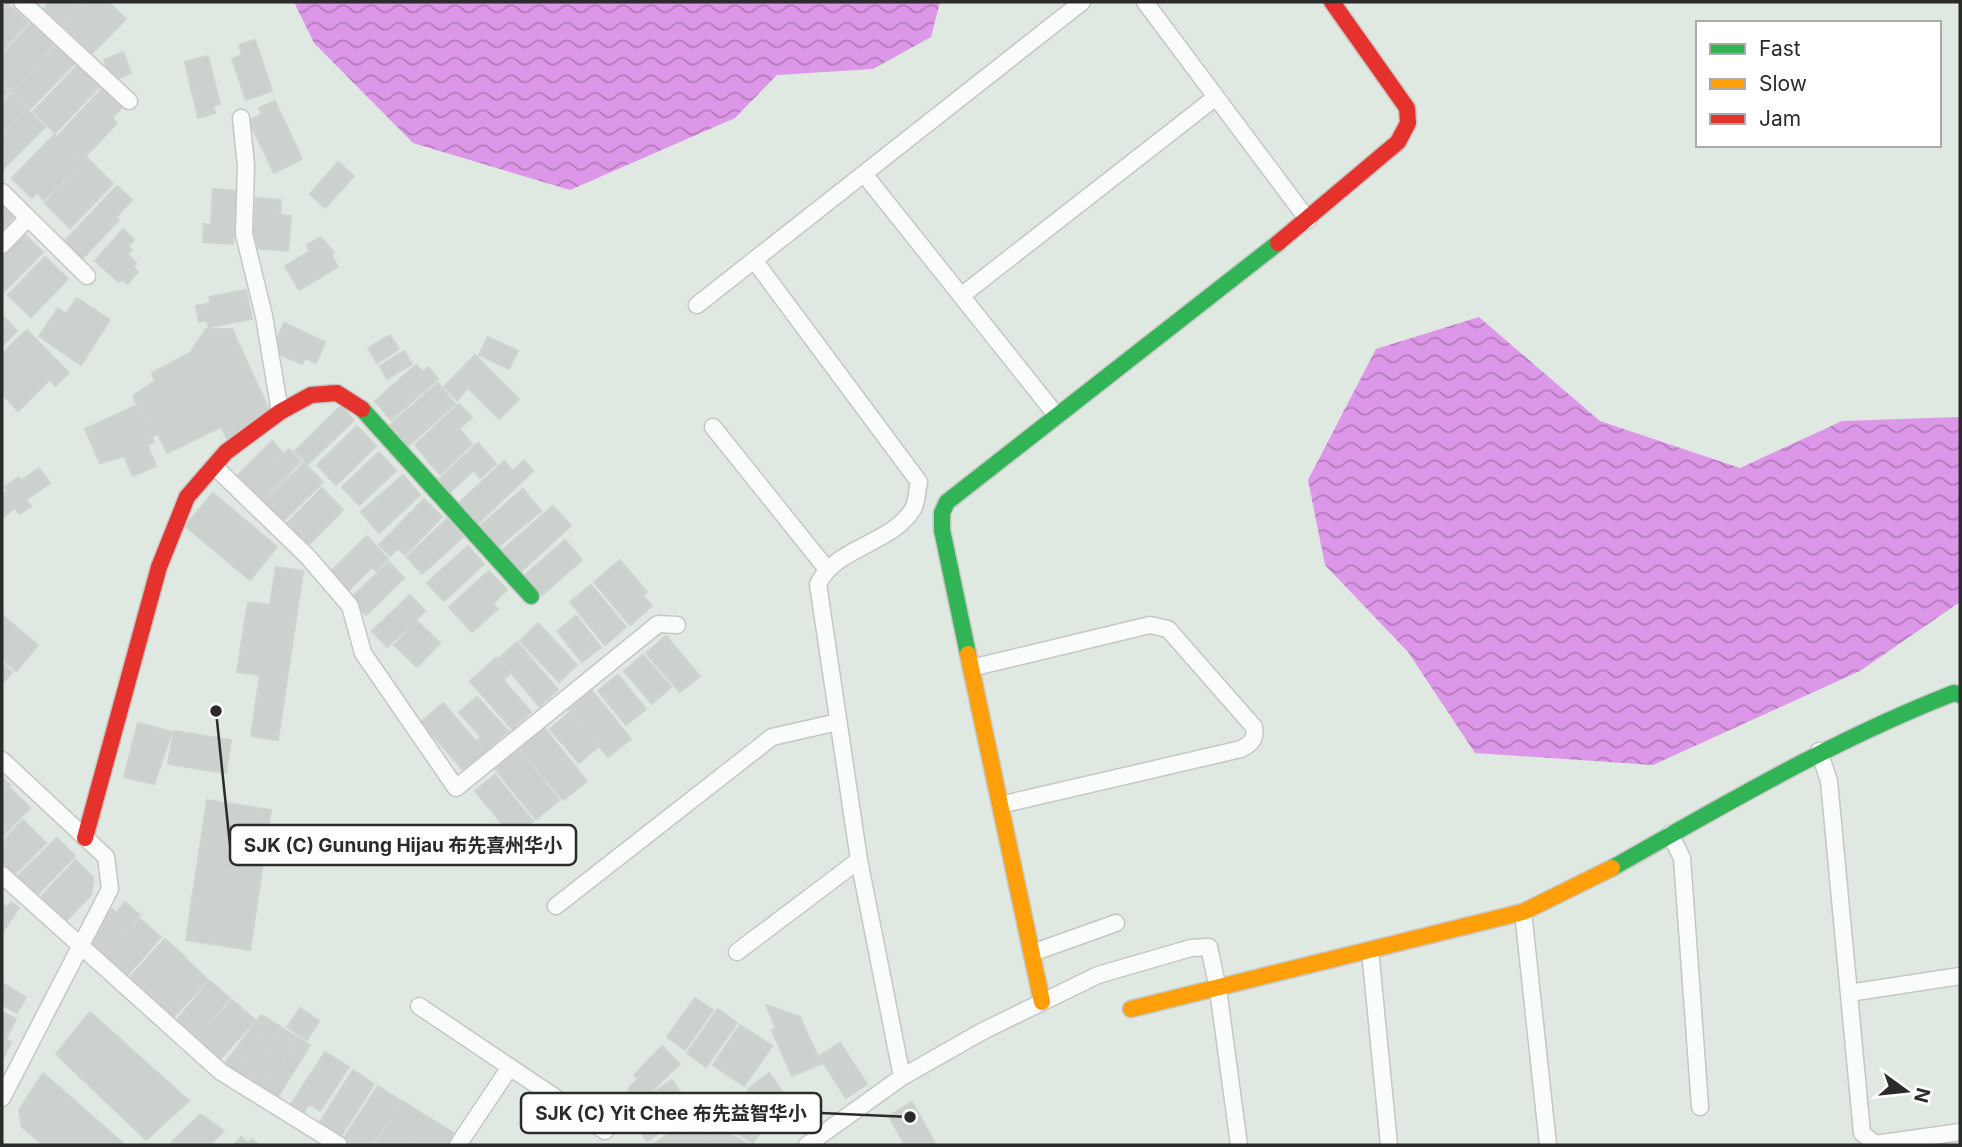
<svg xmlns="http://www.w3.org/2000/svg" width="1962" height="1147" viewBox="0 0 1962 1147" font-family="Inter,'Noto Sans SC',sans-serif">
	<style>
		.water { fill: url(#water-waves) }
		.building { fill: #ccd1cd; stroke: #cdd3ce; stroke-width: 2 }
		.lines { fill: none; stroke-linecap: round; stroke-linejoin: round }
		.street-casing { stroke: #c6c6c5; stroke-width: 19 }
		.fast-casing { stroke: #c6c6c5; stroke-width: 19 }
		.slow-casing { stroke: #c6c6c5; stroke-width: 19 }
		.jam-casing { stroke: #c6c6c5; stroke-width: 19 }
		.street { stroke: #fafcfb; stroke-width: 16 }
		.fast { stroke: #30b455; stroke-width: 16 }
		.slow { stroke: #ff9f0a; stroke-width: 16 }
		.jam { stroke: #e5322d; stroke-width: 16 }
		.leader { fill: none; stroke: #2b2b2b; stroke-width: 2.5 }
		.callout-dot { fill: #2b2b2b; stroke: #fff; stroke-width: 2.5 }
		.callout { fill: #fff; stroke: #2b2b2b; stroke-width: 2.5 }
		.callout-label { font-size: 19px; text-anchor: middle; font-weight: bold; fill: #2b2b2b }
	</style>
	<defs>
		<pattern id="water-waves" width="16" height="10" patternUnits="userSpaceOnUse" patternTransform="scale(1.75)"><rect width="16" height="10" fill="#dd97e8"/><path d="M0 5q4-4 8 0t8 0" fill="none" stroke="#b37bbc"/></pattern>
	</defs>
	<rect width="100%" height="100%" fill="#e0e8e2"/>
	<!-- water -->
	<path class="water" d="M294 2H940L931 37 873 69 777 75 735 118 570 190 413 143 314 43Z
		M1479 317 1600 421 1740 468 1842 421 1960 417V602L1860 671 1653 765 1475 753 1408 652 1325 565 1308 480 1376 349Z"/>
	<!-- building -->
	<path class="building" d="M50 2H83L61 25 44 8Z
		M86 2H108L126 19 92 53 63 25Z
		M7 3 28 23 2 51V8Z
		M33 22 55 43 11 91 2 82V55Z
		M255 40 272 91 246 100 232 59 242 55 239 45Z
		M57 45 75 63 30 109 12 91Z
		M123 52 131 73 112 81 104 60Z
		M208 56 220 104 213 106 215 113 198 118 185 62Z
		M78 65 100 86 55 133 33 112Z
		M2 84 9 91 2 99Z
		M102 89 122 107 112 118 117 123 82 160 57 137Z
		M12 93 28 109 2 135V103Z
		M275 101 302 159 274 173 249 121 262 114 259 108Z
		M28 111 45 127 4 168 2 137Z
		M54 135 81 162 44 200 37 193 32 198 12 178Z
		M87 158 113 184 70 228 45 203Z
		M338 162 354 176 325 208 310 194Z
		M117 186 132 200 116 217 119 220 80 261 62 244Z
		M213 189 237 191 233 244 203 242 204 224 211 225Z
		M256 198 281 200 280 215 291 216 288 251 251 248Z
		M2 203 15 216 2 230Z
		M123 229 134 240 128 246 132 250 128 255 136 263 133 267 138 272 127 284 122 279 119 282 95 261Z
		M23 233 43 252 2 294V254Z
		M321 237 334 253 331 255 338 267 299 290 285 266 310 251 307 245Z
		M45 257 68 279 31 317 8 295Z
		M246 290 252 319 209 327 207 320 199 322 196 306 211 303 209 297Z
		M77 298 110 320 81 365 39 336 58 308 66 314Z
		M2 315 17 331 2 346Z
		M284 323 325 342 316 363 305 358 302 364 272 351Z
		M206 329H232L268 408 229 442 221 427 167 453 158 434 152 437 133 396 155 381 152 373 190 353Z
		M27 330 69 373 55 386 50 379 18 411 2 394V354Z
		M390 335 399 349 377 363 368 348Z
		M488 337 518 351 509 369 479 355Z
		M404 351 412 364 387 379 380 366Z
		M475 355 519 399 499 419 468 388 457 400 444 387Z
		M416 365 423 372 428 367 438 379 391 420 375 401Z
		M438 383 455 404 408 446 390 425Z
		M459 404 472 417 427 459 415 445Z
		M137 405 154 442 147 445 156 466 133 476 124 456 100 463 85 429Z
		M341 406 354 420 308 464 295 451Z
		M357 426 376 446 336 485 317 465Z
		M460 430 472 444 440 474 427 460Z
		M272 441 284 454 247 491 235 478Z
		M478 443 496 464 480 478 474 470 449 493 438 480Z
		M289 449 301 461 259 503 247 491Z
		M379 452 396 471 359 505 342 487Z
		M524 460 533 471 477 524 458 504 504 461 513 471Z
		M304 463 323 482 280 524 261 504Z
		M39 468 50 483 26 500 31 506 20 514 15 508 2 518V495L8 491 5 487 19 477 21 481Z
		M403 475 420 495 379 533 361 512Z
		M322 488 343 510 304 549 282 528Z
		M523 489 541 511 499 546 481 525Z
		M213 493 277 547 250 580 185 526Z
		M424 499 442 517 405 555 398 548 390 556 379 545Z
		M553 506 571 526 520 572 501 551Z
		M447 519 463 537 422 574 407 557Z
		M367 536 388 559 376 571 372 567 346 593 328 574Z
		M565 540 582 560 542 595 525 575Z
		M468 546 484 564 444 601 427 583Z
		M620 560 647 592 643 596 652 606 630 625 594 582Z
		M389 562 404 578 366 615 350 599Z
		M276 567 303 571 278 740 251 736 260 675 237 672 248 602 270 605Z
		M489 571 507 590 493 603 498 609 472 632 449 607Z
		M591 585 626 627 605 645 570 602Z
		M410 595 425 611 387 647 372 631Z
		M2 615 38 645 16 671 2 659Z
		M576 616 601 647 582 662 557 631Z
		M417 621 440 643 417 667 394 645Z
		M538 623 577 665 559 682 520 641Z
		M666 636 700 676 680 692 646 653Z
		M517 642 558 690 539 706 499 658Z
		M643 655 671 687 652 704 624 671Z
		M496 658 510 674 503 680 531 712 512 729 470 681Z
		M2 663 12 672 2 684Z
		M618 675 646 709 626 725 598 691Z
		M592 691 631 739 608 757 569 710Z
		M477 697 508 731 486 751 477 741 481 737 459 712Z
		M443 703 485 752 463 770 421 722Z
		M569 713 598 747 579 763 550 729Z
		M138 723 172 732 154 784 124 777Z
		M544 728 587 781 563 800 520 748Z
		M174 731 231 740 226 773 168 764Z
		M519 750 559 800 536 819 495 769Z
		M495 775 533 821 513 837 475 791Z
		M2 777 10 785 2 793Z
		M9 787 30 808 2 837V795Z
		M207 800 271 810 250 950 186 940Z
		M23 820 46 843 13 876 2 864V842Z
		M57 838 75 856 36 896 17 877Z
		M76 860 94 878 91 895 63 924 38 900Z
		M11 902 19 908 2 933V903L8 907Z
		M125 902 140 915 102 959 89 948 94 942 88 937 112 909 116 913Z
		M140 919 161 937 124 979 103 960Z
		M165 939 186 958 145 1002 125 983Z
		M186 959 208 980 170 1021 148 1000Z
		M210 981 230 998 190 1045 170 1028Z
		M2 983 26 997 17 1013 2 1005Z
		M695 998 713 1010 685 1050 667 1037Z
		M232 1000 246 1012 206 1057 192 1045Z
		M766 1005 800 1017 821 1064 792 1076 772 1030 776 1028Z
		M300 1008 319 1021 307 1040 287 1027Z
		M718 1009 737 1023 706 1067 687 1053Z
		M2 1012 16 1019 6 1039 11 1042 2 1061Z
		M90 1012 189 1101 146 1140 56 1054Z
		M246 1012 255 1020 215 1065 206 1057Z
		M261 1015 270 1020 237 1073 224 1065Z
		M270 1020 282 1028 249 1081 237 1073Z
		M740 1025 772 1046 744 1086 713 1065Z
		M282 1028 297 1037 264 1090 249 1081Z
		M297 1037 310 1045 277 1098 264 1090Z
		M840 1043 867 1084 846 1098 819 1056Z
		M662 1046 680 1064 640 1102 628 1089 638 1079 634 1075Z
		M325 1052 349 1067 320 1111 309 1104 304 1112 291 1104Z
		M353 1070 374 1084 341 1136 320 1122Z
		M43 1073 125 1145H43L22 1127 19 1110Z
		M769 1073 795 1109 774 1124 748 1089Z
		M672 1080 692 1110 647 1141 626 1112Z
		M378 1086 401 1101 372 1145H355L344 1138Z
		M722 1098 765 1124 753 1143 711 1118Z
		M403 1101 427 1117 408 1145H375Z
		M912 1102 936 1145H905L889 1116Z
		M201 1114 224 1131 209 1145H169Z
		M695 1116 701 1126 714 1145H693L680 1126Z
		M428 1117 454 1133 446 1145H411Z
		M707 1122 750 1145H714L701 1126Z
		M680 1126 693 1145H670L664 1137Z
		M241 1137 248 1143 252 1139 259 1145H234Z
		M664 1137 670 1145H652Z"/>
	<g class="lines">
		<defs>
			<path id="street" d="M22 2 129 101
				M1145 2 1308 220
				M241 118 246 165 244 234 264 316 280 412
				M864 174 1057 416
				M2 192 87 276
				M2 245 28 218
				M754 260 919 482C917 490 917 502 913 509 892 544 837 546 818 584L859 860 902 1077
				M961 296 1216 97
				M697 305 1082 2
				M713 427 826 568
				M214 466 308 557 350 606 363 653 456 788 658 624 677 625
				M971 668 1150 625 1168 629 1254 727C1256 739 1252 743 1241 749L1000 805
				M1819 751 1829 781 1862 1133 1875 1144 1960 1132
				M2 760 106 857 110 889 2 1098
				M1670 834 1682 858 1700 1107
				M2 875 221 1072 339 1145
				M556 906 772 737 838 722
				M1523 912 1548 1145
				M1370 950 1389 1145
				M737 952 859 860
				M1032 953 1116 923
				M1849 993 1960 976
				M419 1006 605 1131
				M458 1145 510 1067
				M807 1145 902 1077 983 1031 1098 975 1191 948 1209 947 1218 989 1239 1145"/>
			<path id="fast" d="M362 409 531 596
				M968 654 942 530V513L947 502 1278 243
				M1612 868C1724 805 1833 740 1954 693L1960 695"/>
			<path id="slow" d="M968 654 1042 1002
				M1131 1009 1523 912 1612 868"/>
			<path id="jam" d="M1278 243 1398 142 1408 123 1407 108 1332 2
				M85 838 159 567 187 497 226 452 280 412 311 395 337 393 362 409"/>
		</defs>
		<!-- street casing -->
		<use href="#street" class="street-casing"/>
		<!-- fast casing -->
		<use href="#fast" class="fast-casing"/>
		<!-- slow casing -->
		<use href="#slow" class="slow-casing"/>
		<!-- jam casing -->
		<use href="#jam" class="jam-casing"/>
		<!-- street -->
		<use href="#street" class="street"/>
		<!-- fast -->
		<use href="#fast" class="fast"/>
		<!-- slow -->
		<use href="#slow" class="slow"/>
		<!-- jam -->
		<use href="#jam" class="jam"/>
	</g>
	<!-- callouts -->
	<path class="leader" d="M216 711L230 845M910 1117L821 1113"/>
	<g class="callout-dot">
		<circle cx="216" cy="711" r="7"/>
		<circle cx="910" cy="1117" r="7"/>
	</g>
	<g class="callout">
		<rect x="230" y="825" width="346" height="40" rx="7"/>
		<rect x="521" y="1093" width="300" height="40" rx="7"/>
	</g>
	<g class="callout-label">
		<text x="403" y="852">SJK (C) Gunung Hijau 布先喜州华小</text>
		<text x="671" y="1120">SJK (C) Yit Chee 布先益智华小</text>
	</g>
	<!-- border -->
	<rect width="1962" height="1147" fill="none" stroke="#2b2b2b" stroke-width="7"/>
	<!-- legend -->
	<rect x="1696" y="21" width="245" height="126" fill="#ffffff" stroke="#aaaaaa" stroke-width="2"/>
	<rect x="1710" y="44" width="35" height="10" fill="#30b455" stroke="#aaaaaa" stroke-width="2"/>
	<text x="1759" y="56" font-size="21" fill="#2b2b2b">Fast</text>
	<rect x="1710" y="79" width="35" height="10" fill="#ff9f0a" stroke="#aaaaaa" stroke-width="2"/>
	<text x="1759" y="91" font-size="21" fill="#2b2b2b">Slow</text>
	<rect x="1710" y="114" width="35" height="10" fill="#e5322d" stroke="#aaaaaa" stroke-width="2"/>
	<text x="1759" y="126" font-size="21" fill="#2b2b2b">Jam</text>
	<!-- north arrow -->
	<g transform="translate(1906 1091) rotate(105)" stroke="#ffffff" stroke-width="5" paint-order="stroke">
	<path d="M0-5L12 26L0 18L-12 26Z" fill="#2b2b2b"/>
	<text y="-10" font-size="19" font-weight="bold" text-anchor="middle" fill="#2b2b2b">N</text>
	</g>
</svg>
